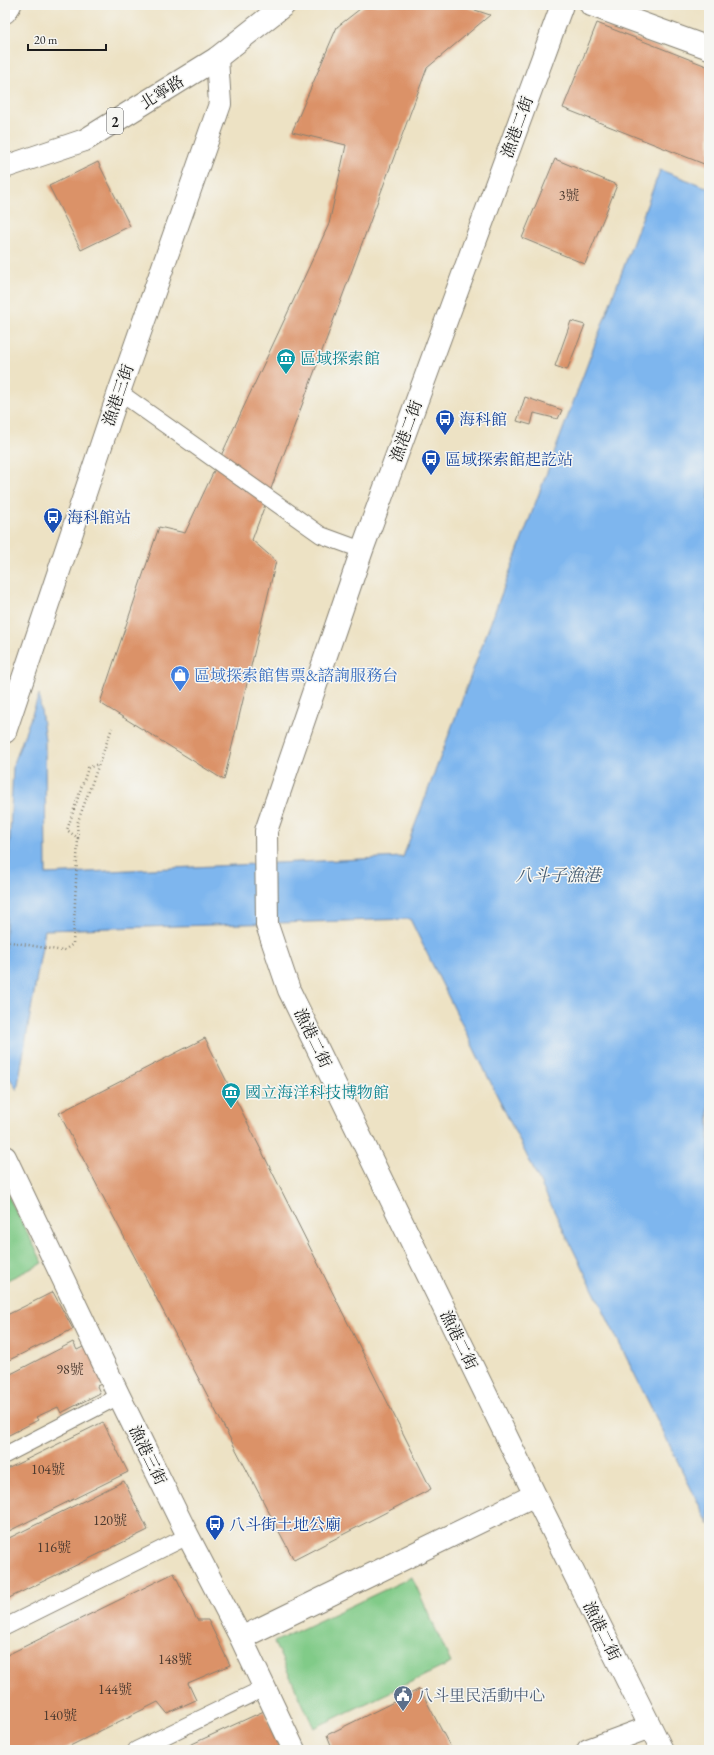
<svg xmlns="http://www.w3.org/2000/svg" width="714" height="1755" viewBox="0 0 714 1755" font-family="'EB Garamond','Noto Serif TC',serif">
	<style>
		.green { fill: #81cb88; stroke: #4e7452 }
		.water { fill: #7eb6ee; stroke: #4d6985 }
		.building { fill: #db9267 }
		.lines { fill: none; stroke-linecap: round; stroke-linejoin: round }
		.service-casing { stroke: #847f70; stroke-width: 18 }
		.minor-casing { stroke: #847f70; stroke-width: 24 }
		.primary-casing { stroke: #847f70; stroke-width: 24 }
		.path { stroke: #847f70; stroke-width: 2.5; stroke-dasharray: 1 3; stroke-linecap: butt }
		.service { stroke: #fff; stroke-width: 16 }
		.minor { stroke: #fff; stroke-width: 22 }
		.primary { stroke: #fff; stroke-width: 22 }
		.labels { text-anchor: middle; dominant-baseline: central; stroke-width: 3; stroke-linejoin: round; paint-order: stroke }
		.number-label { font-size: 14px; fill: #4c3a2f }
		.shield { fill: #f6f6f2; stroke: #5d5d5c; stroke-width: 1 }
		.shield-label { font-size: 15px; font-weight: bold; fill: #1c1c1c }
		.street-label { font-size: 16px; fill: #1c1c1c; stroke: #f6f6f2 }
		.culture-label { font-size: 16px; fill: #0d838f; stroke: #f6f6f2; text-anchor: start }
		.transit-label { font-size: 16px; fill: #164399; stroke: #f6f6f2; text-anchor: start }
		.shop-label { font-size: 16px; fill: #366cbe; stroke: #f6f6f2; text-anchor: start }
		.service-label { font-size: 16px; fill: #4e5e75; stroke: #f6f6f2; text-anchor: start }
		.water-label { font-size: 17px; font-style: italic; fill: #435a70; stroke: #f6f6f2 }
	</style>
	<rect width="100%" height="100%" fill="#f6f6f2"/>
	<filter id="ink" filterUnits="userSpaceOnUse"><feTurbulence type="fractalNoise" baseFrequency=".025" numOctaves="2"/><feDisplacementMap in="SourceGraphic" scale="8" xChannelSelector="R" yChannelSelector="G"/><feConvolveMatrix kernelMatrix="1 2 1 2 8 2 1 2 1" color-interpolation-filters="sRGB"/></filter>
	<filter id="wash" filterUnits="userSpaceOnUse"><feTurbulence type="fractalNoise" baseFrequency=".012" numOctaves="4" result="noise"/><feDisplacementMap in="SourceGraphic" scale="16" xChannelSelector="R" yChannelSelector="G"/><feGaussianBlur stdDeviation="0.9" result="paint"/><feColorMatrix in="noise" values="0 0 0 0 0 0 0 0 0 0 0 0 0 0 0 0 0 1.4 0 .05"/><feComposite in="paint" operator="in"/></filter>
	<g filter="url(#wash)">
		<rect width="100%" height="100%" fill="#ede2c4"/>
		<!-- green -->
		<path class="green" d="M5 1190 43 1263 5 1281Z
			M412 1577 451 1663 314 1728 274 1642Z"/>
		<!-- water -->
		<path class="water" d="M660 170 709 188V1525L410 919 45 930 17 1090 5 1070V947L13 766 39 695 45 740 46 874 403 857Z"/>
		<g id="blocks">
			<!-- building -->
			<path class="building" d="M365 5H460L490 15 427 68 252 540 276 561 224 780 100 703 159 527 185 533 329 224 346 145 292 132 337 27Z
				M597 23 709 67V166L563 108Z
				M555 159 617 185 585 264 522 238Z
				M98 162 130 226 81 250 49 186Z
				M571 321 585 325 567 370 555 366Z
				M525 397 562 410 558 419 534 413 531 425 517 421Z
				M205 1038 431 1489 294 1560 59 1113Z
				M53 1292 73 1329 5 1362V1316Z
				M73 1342 77 1350 89 1344 107 1381 97 1386 100 1393 61 1413 58 1407 36 1417 38 1420 5 1437V1377Z
				M103 1422 128 1472 5 1533V1470Z
				M124 1481 148 1530 5 1600V1540Z
				M174 1573 197 1620H208L230 1665 188 1683 196 1700 167 1713 158 1702 62 1750H5V1656Z
				M420 1689 452 1750H333L327 1735Z
				M264 1711 281 1750H179Z"/>
		</g>
	</g>
	<g filter="url(#ink)">
		<use href="#blocks" fill-opacity="0" stroke="#847f70" stroke-width="1"/>
		<g class="lines">
			<defs>
				<path id="service" d="M119 392 321 535 362 550
					M5 1455 119 1396
					M5 1627 188 1536
					M136 1750 264 1688"/>
				<path id="minor" d="M562 5 362 550 266 831 267 925 289 990 535 1495 662 1750
					M591 5 709 48
					M5 12 10 5
					M5 732 119 392 220 104 217 58
					M5 1157 119 1396 188 1536 241 1638 294 1750
					M241 1638 535 1495
					M588 1750 650 1727"/>
				<path id="primary" d="M5 167 85 140 217 58 284 5"/>
			</defs>
			<!-- service casing -->
			<use href="#service" class="service-casing"/>
			<!-- minor casing -->
			<use href="#minor" class="minor-casing"/>
			<!-- primary casing -->
			<use href="#primary" class="primary-casing"/>
			<!-- path -->
			<path class="path" d="M78 838 77 824 112 728
				M5 941 63 951 73 944 78 838 67 830 88 768 98 764"/>
			<!-- service -->
			<use href="#service" class="service"/>
			<!-- minor -->
			<use href="#minor" class="minor"/>
			<!-- primary -->
			<use href="#primary" class="primary"/>
		</g>
	</g>
	<!-- icons -->
	<defs>
		<symbol id="museum-pin" viewBox="-11 -11 22 30"><path d="M0 17L-7.5 6A9.5 9.5 0 1 1 7.5 6Z" fill="#0f9aa8" stroke="#f6f6f2"/><path d="M0-6L6-3V-2H-6V-3ZM-5-1h2V3h-2ZM-1-1h2V3h-2ZM3-1h2V3H3ZM-6 4H6V6H-6Z" fill="#fff"/></symbol>
		<symbol id="bus-pin" viewBox="-11 -11 22 30"><path d="M0 17L-7.5 6A9.5 9.5 0 1 1 7.5 6Z" fill="#1a4fb4" stroke="#f6f6f2"/><path d="M-5-6H5V4H4V6H2V4H-2V6H-4V4H-5ZM-3.5-4V0h7V-4ZM-3.5 1.2v1.5H-2V1.2ZM2 1.2v1.5H3.5V1.2Z" fill="#fff"/></symbol>
		<symbol id="shop-pin" viewBox="-11 -11 22 30"><path d="M0 17L-7.5 6A9.5 9.5 0 1 1 7.5 6Z" fill="#3f7fe0" stroke="#f6f6f2"/><path d="M-5-2.5h2.3a2.7 3.5 0 0 1 5.4 0H5L5.5 6h-11ZM-1.5-2.5h3a1.5 2.3 0 0 0-3 0Z" fill="#fff"/></symbol>
		<symbol id="civic-pin" viewBox="-11 -11 22 30"><path d="M0 17L-7.5 6A9.5 9.5 0 1 1 7.5 6Z" fill="#5c6f8a" stroke="#f6f6f2"/><path d="M-.6-6.5H3V-4.5H.6V-3L4-1V1h2V6H-6V1h2V-1L-.6-3ZM-1.2 2.5V6h2.4V2.5Z" fill="#fff"/></symbol>
	</defs>
	<g fill-rule="evenodd">
		<use href="#museum-pin" x="275" y="347" width="22" height="30"/>
		<use href="#bus-pin" x="434" y="408" width="22" height="30"/>
		<use href="#bus-pin" x="420" y="448" width="22" height="30"/>
		<use href="#bus-pin" x="42" y="506" width="22" height="30"/>
		<use href="#shop-pin" x="169" y="664" width="22" height="30"/>
		<use href="#museum-pin" x="220" y="1081" width="22" height="30"/>
		<use href="#bus-pin" x="204" y="1513" width="22" height="30"/>
		<use href="#civic-pin" x="392" y="1684" width="22" height="30"/>
	</g>
	<g class="labels">
		<!-- number labels -->
		<g class="number-label">
			<text x="569" y="195">3號</text>
			<text x="70" y="1369">98號</text>
			<text x="48" y="1469">104號</text>
			<text x="110" y="1520">120號</text>
			<text x="54" y="1547">116號</text>
			<text x="175" y="1659">148號</text>
			<text x="115" y="1689">144號</text>
			<text x="60" y="1715">140號</text>
		</g>
		<!-- shield labels -->
		<rect class="shield" x="107" y="108" width="16" height="26" rx="3"/>
		<g class="shield-label">
			<text x="115" y="121">2</text>
		</g>
		<!-- street labels -->
		<g class="street-label">
			<text transform="translate(162 92) rotate(-32)">北寧路</text>
			<text transform="translate(517 127) rotate(-70)">漁港二街</text>
			<text transform="translate(118 395) rotate(-71)">漁港三街</text>
			<text transform="translate(406 431) rotate(-70)">漁港二街</text>
			<text transform="translate(313 1038) rotate(64)">漁港二街</text>
			<text transform="translate(459 1340) rotate(64)">漁港二街</text>
			<text transform="translate(148 1455) rotate(64)">漁港三街</text>
			<text transform="translate(602 1631) rotate(64)">漁港二街</text>
		</g>
		<!-- culture labels -->
		<g class="culture-label">
			<text x="300" y="358">區域探索館</text>
			<text x="245" y="1092">國立海洋科技博物館</text>
		</g>
		<!-- transit labels -->
		<g class="transit-label">
			<text x="459" y="419">海科館</text>
			<text x="445" y="459">區域探索館起訖站</text>
			<text x="67" y="517">海科館站</text>
			<text x="229" y="1524">八斗街土地公廟</text>
		</g>
		<!-- shop labels -->
		<g class="shop-label">
			<text x="194" y="675">區域探索館售票&amp;諮詢服務台</text>
		</g>
		<!-- service labels -->
		<g class="service-label">
			<text x="417" y="1695">八斗里民活動中心</text>
		</g>
		<!-- water labels -->
		<g class="water-label">
			<text x="558" y="875">八斗子漁港</text>
		</g>
	</g>
	<!-- margin -->
	<rect width="714" height="1755" fill="none" stroke="#f6f6f2" stroke-width="20"/>
	<!-- scale -->
	<path d="M28 44v6h78v-6" fill="none" stroke="#1c1c1c" stroke-width="2"/>
	<text x="34" y="44" font-size="12" fill="#1c1c1c" stroke="#f6f6f2" stroke-width="3" paint-order="stroke">20 m</text>
</svg>
